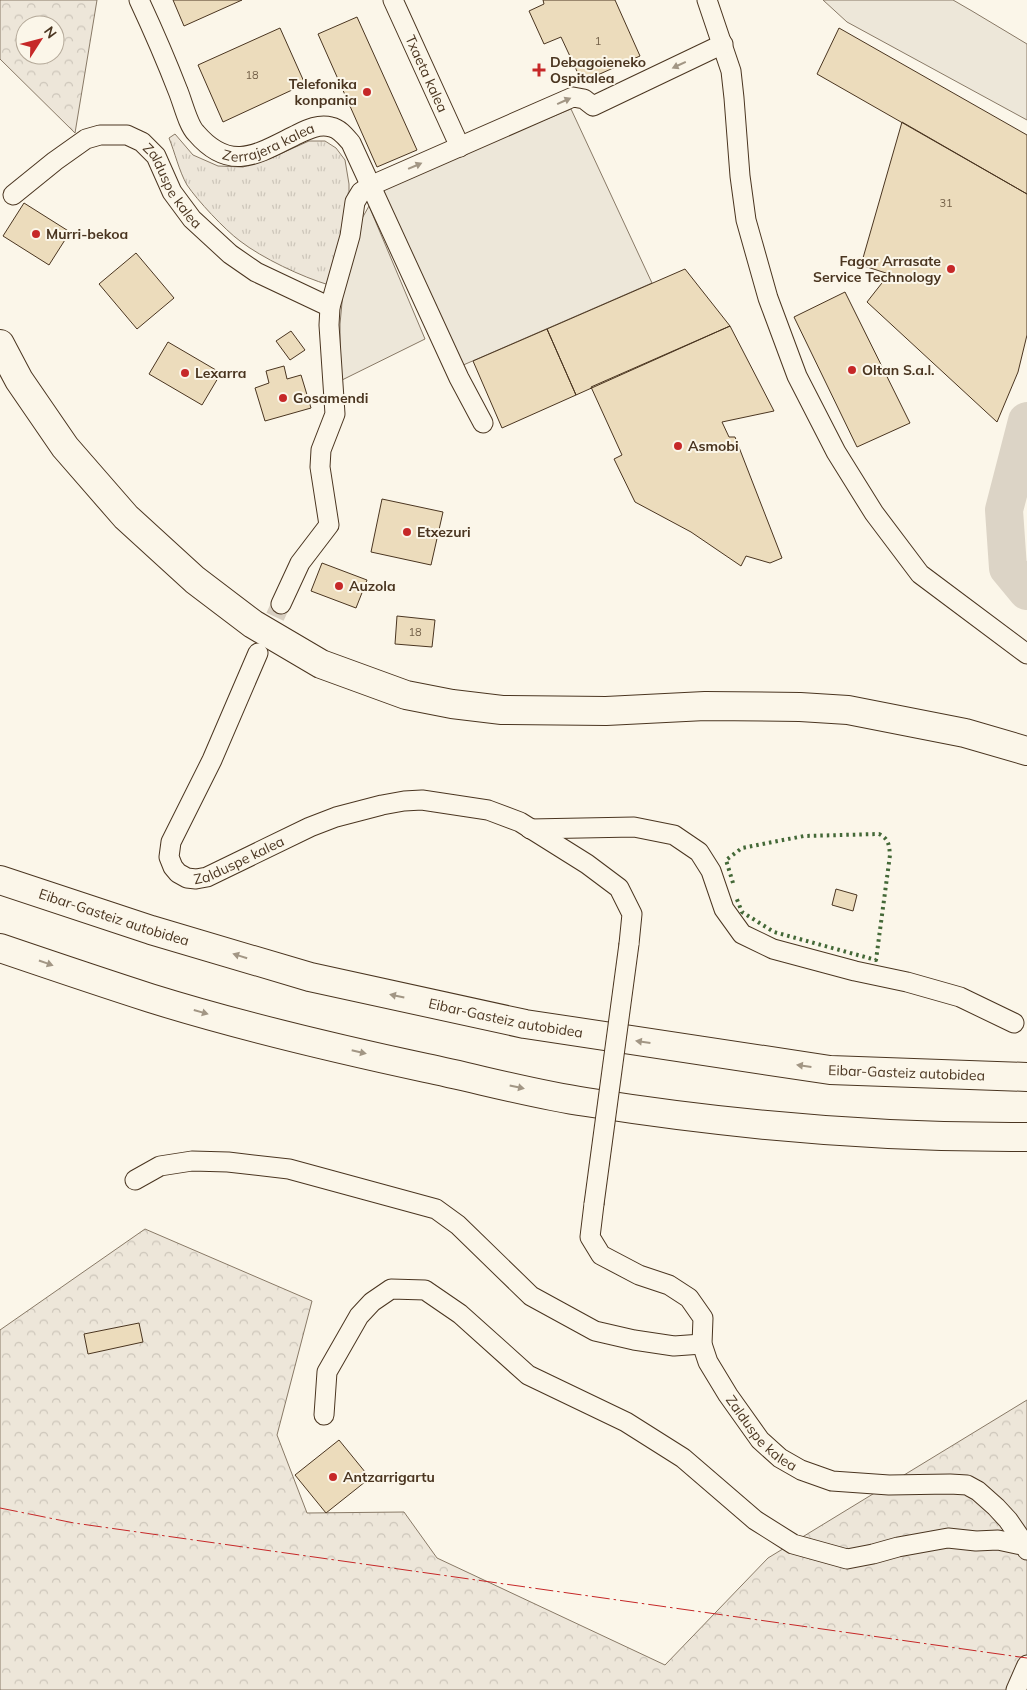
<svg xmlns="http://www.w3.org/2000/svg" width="1027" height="1690" viewBox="0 0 1027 1690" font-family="Mulish,sans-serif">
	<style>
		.grass { fill: url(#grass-tufts); stroke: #887966 }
		.forest { fill: url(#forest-crowns); stroke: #887966; fill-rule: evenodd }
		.parking { fill: #ede7d9; stroke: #887966 }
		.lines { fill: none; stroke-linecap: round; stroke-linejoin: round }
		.river { stroke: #dcd4c6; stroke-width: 38 }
		.building { fill: #ecdcbc; stroke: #4a3520 }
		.street-tunnel { stroke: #d8cfc1; stroke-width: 19; stroke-dasharray: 19 9; stroke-linecap: butt }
		.street-casing { stroke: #4a3520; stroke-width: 21 }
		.primary-casing { stroke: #4a3520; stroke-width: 30 }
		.highway-casing { stroke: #4a3520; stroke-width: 30 }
		.street { stroke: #fbf6e9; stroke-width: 19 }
		.primary { stroke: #fbf6e9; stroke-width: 28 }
		.highway { stroke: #fbf6e9; stroke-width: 28 }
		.street-bridge-casing { stroke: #4a3520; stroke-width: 21; stroke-linecap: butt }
		.street-bridge { stroke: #fbf6e9; stroke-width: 19 }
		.hedge { stroke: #436837; stroke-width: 4; stroke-dasharray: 2.5 4; stroke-linecap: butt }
		.power { stroke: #c62828; stroke-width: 1; stroke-dasharray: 18 4 2.5 4; stroke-linecap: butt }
		.oneway { fill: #a29684 }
		.poi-dot { fill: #c62828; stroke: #fbf6e9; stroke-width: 2 }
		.labels { text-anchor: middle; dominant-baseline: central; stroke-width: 4; stroke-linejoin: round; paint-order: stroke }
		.number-label { font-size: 11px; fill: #725f47 }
		.poi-label { font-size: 14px; font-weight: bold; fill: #4a3520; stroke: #fbf6e9; text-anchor: start }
		.street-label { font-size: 14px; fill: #4a3520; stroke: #fbf6e9 }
	</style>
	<defs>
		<pattern id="grass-tufts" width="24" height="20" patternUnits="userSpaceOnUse" patternTransform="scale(1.25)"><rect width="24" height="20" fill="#ede6d9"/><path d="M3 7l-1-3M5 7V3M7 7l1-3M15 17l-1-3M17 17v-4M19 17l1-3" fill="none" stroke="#cdc6ba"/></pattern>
		<pattern id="forest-crowns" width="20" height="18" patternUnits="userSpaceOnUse" patternTransform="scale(1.25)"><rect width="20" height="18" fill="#ede6d9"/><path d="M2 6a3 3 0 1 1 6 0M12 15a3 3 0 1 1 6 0" fill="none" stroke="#cdc6ba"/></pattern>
	</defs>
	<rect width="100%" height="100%" fill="#fbf6e9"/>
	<!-- grass -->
	<path class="grass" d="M175 134 193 155 218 166 243 167 273 157 309 141H325L336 148 345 160 349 184V207L329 285C302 277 262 258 240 241 225 230 197 200 187 185 179 171 175 153 169 138Z"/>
	<!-- forest -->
	<path class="forest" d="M0 0H97L75 133 0 59ZM25 25H55V55H25Z
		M145 1229 312 1301 277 1435 307 1513 404 1512 437 1558 665 1665 768 1558 1027 1400V1690H0V1330Z"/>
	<!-- parking -->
	<path class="parking" d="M823 0H953L972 11 1027 44V120L847 22Z
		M571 109 652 283 461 366 378 189Z
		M369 206 425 339 340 381V324L344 281 360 222Z"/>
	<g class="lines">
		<!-- river -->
		<path class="river" d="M1027 421 1004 510 1008 568 1027 591"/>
	</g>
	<!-- building -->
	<path class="building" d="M173 0H242L184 26Z
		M543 0H615L640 56 582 82 561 37 544 44 529 11 544 4Z
		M357 17 417 150 377 167 318 34Z
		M280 28 305 84 223 122 198 65Z
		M839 28 1027 135V194L817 74Z
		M902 122 1027 194V335L1018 372 997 422 867 302 889 274 861 265Z
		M24 203 70 232 49 265 3 236Z
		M136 253 174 298 137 329 99 284Z
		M685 269 730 326 576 395 547 329Z
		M845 292 910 423 857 447 794 317Z
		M730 326 774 411 722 422 729 437H735L782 558 770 563 746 556 741 566 691 532 635 502 614 459 622 455 591 387Z
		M547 329 576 395 502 428 473 361Z
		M291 331 305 350 290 360 276 341Z
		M168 342 221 373 202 405 149 374Z
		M284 366 287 379 301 375 311 408 265 421 255 388 269 383 266 371Z
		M382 499 443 512 431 565 371 552Z
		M322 563 367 580 356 608 311 591Z
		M397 616 435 620 432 647 395 644Z
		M836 889 857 895 853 911 832 905Z
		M139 1323 143 1342 88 1354 84 1334Z
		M339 1440 370 1478 326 1513 295 1475Z"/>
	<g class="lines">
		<!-- street-tunnel -->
		<path class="street-tunnel" d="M263 642 281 604"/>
		<defs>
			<g id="street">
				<path id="s1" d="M139 0C153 30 166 60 178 91 183 103 188 125 196 133 231 174 259 153 298 134 308 129 319 124 331 127 340 129 345 136 351 143L459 378 483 423"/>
				<path id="s2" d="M393 0 460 147"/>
				<path d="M707 0 731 71 734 98 740 176 746 220 768 298 797 376 836 452 874 513 920 574 1027 654"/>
				<path id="s3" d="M13 195 55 161 86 139 100 135H127L142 142 156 156 172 192 192 219 230 254 256 272 330 307"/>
				<path d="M281 604 300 563 329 525 320 467 321 450 335 414 329 325 330 307 350 236 355 202 361 192 370 186 573 97 584 99 593 106 723 44"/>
				<path id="s4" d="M258 653 212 760 171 842 169 857 173 867 178 873 187 878 196 879 207 877 310 827 336 817 382 805 404 801 422 800 488 810 520 822 587 864 619 888 632 914 629 944"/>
				<path d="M530 829 634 827 674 835 699 852 711 871 724 909 742 934 773 949 855 971 907 982 960 997 1014 1023"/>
				<path d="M135 1180 160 1166 192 1161 228 1162 289 1169 436 1209 458 1225 531 1296 595 1331 634 1340 674 1346 702 1344"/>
				<path id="s5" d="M594 1204 590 1237 601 1255 639 1275 669 1285 689 1298 703 1318 702 1344 708 1362 728 1395 760 1440 780 1458 801 1470 832 1481 889 1485 950 1484 967 1485 978 1491 996 1507 1008 1520 1026 1546 1027 1550"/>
				<path d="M324 1415 327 1372 359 1316 372 1302 391 1289 425 1290 460 1314 528 1375 626 1422 683 1458 755 1520 793 1544 847 1559 873 1554 898 1547 948 1538 976 1541 998 1540 1026 1546"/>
				<path d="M1016 1690 1027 1665"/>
			</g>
			<path id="primary" d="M0 344 19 380 65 447 126 517 195 580 253 624 321 664 406 695 452 704 502 710 606 711 705 706 800 707 848 710 965 733 1027 751"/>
			<g id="highway">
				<path id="s6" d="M0 880 151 930 310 977 525 1024 830 1070 1027 1077"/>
				<path d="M0 948C50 965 100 982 150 998 240 1026 333 1048 426 1068 479 1079 532 1094 586 1102 731 1125 880 1138 1027 1137"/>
			</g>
		</defs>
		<!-- street casing -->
		<use href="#street" class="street-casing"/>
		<!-- primary casing -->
		<use href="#primary" class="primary-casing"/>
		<!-- highway casing -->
		<use href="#highway" class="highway-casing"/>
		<!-- street -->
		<use href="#street" class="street"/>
		<!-- primary -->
		<use href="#primary" class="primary"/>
		<!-- highway -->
		<use href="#highway" class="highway"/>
		<defs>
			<path id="street-bridge" d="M594 1204 629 944"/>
		</defs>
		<!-- street-bridge casing -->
		<use href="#street-bridge" class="street-bridge-casing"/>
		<!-- street-bridge -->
		<use href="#street-bridge" class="street-bridge"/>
		<!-- hedge -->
		<path class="hedge" d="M733 883 726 860 742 848 804 836 879 834C889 839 889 845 890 855L876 960 774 932 742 912 736 897"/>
		<!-- power -->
		<path class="power" d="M0 1508 74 1523 1027 1658"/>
	</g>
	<!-- one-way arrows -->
	<defs><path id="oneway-solid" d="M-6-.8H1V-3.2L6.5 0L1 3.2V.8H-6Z" transform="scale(1.25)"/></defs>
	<g class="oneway">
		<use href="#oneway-solid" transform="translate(679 65) rotate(155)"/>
		<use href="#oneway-solid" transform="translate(564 101) rotate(-24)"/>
		<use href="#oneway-solid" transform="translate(415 166) rotate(-23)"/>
		<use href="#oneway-solid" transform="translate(240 956) rotate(-163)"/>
		<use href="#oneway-solid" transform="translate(46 963) rotate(19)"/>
		<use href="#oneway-solid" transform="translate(397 996) rotate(-168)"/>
		<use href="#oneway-solid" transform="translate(201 1012) rotate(16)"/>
		<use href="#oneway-solid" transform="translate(643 1042) rotate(-172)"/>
		<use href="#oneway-solid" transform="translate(359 1052) rotate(13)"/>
		<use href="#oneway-solid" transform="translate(804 1066) rotate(-172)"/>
		<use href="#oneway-solid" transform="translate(517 1087) rotate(12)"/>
	</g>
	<!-- markers -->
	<g class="poi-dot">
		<path d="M536.5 62.5h5v5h5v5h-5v5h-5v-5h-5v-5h5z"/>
		<circle cx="367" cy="92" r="5"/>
		<circle cx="36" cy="234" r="5"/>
		<circle cx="951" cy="269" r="5"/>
		<circle cx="852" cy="370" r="5"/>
		<circle cx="185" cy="373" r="5"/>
		<circle cx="283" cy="398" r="5"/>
		<circle cx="678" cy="446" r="5"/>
		<circle cx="407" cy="532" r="5"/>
		<circle cx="339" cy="586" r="5"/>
		<circle cx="333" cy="1477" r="5"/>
	</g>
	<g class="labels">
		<!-- number labels -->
		<g class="number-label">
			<text x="598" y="41">1</text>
			<text x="252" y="75">18</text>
			<text x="946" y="203">31</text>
			<text x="415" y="632">18</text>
		</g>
		<!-- poi labels -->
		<g class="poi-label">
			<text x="550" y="62">Debagoieneko<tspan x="550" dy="16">Ospitalea</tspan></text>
			<text x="357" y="84" text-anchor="end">Telefonika<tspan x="357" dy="16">konpania</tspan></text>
			<text x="46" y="234">Murri-bekoa</text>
			<text x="941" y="261" text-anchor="end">Fagor Arrasate<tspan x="941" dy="16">Service Technology</tspan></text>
			<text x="862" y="370">Oltan S.a.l.</text>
			<text x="195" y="373">Lexarra</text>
			<text x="293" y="398">Gosamendi</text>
			<text x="688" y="446">Asmobi</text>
			<text x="417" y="532">Etxezuri</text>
			<text x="349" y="586">Auzola</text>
			<text x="343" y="1477">Antzarrigartu</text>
		</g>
		<!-- street labels -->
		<g class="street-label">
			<text stroke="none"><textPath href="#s2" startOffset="81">Txaeta kalea</textPath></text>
			<text stroke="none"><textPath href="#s1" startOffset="228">Zerrajera kalea</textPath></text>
			<text stroke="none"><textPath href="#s3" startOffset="204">Zalduspe kalea</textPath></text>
			<text stroke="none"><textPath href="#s4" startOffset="308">Zalduspe kalea</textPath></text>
			<text stroke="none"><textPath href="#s6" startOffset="120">Eibar-Gasteiz autobidea</textPath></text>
			<text stroke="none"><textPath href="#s6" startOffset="525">Eibar-Gasteiz autobidea</textPath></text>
			<text stroke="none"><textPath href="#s6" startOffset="930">Eibar-Gasteiz autobidea</textPath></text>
			<text stroke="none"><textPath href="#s5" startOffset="312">Zalduspe kalea</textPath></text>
		</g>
	</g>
	<!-- north arrow -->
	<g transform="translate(40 40) rotate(54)"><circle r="24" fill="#fbf6e9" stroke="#b4a999"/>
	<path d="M0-4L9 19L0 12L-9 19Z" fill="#c62828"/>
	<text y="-8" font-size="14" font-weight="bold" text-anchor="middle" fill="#4a3520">N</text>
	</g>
</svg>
